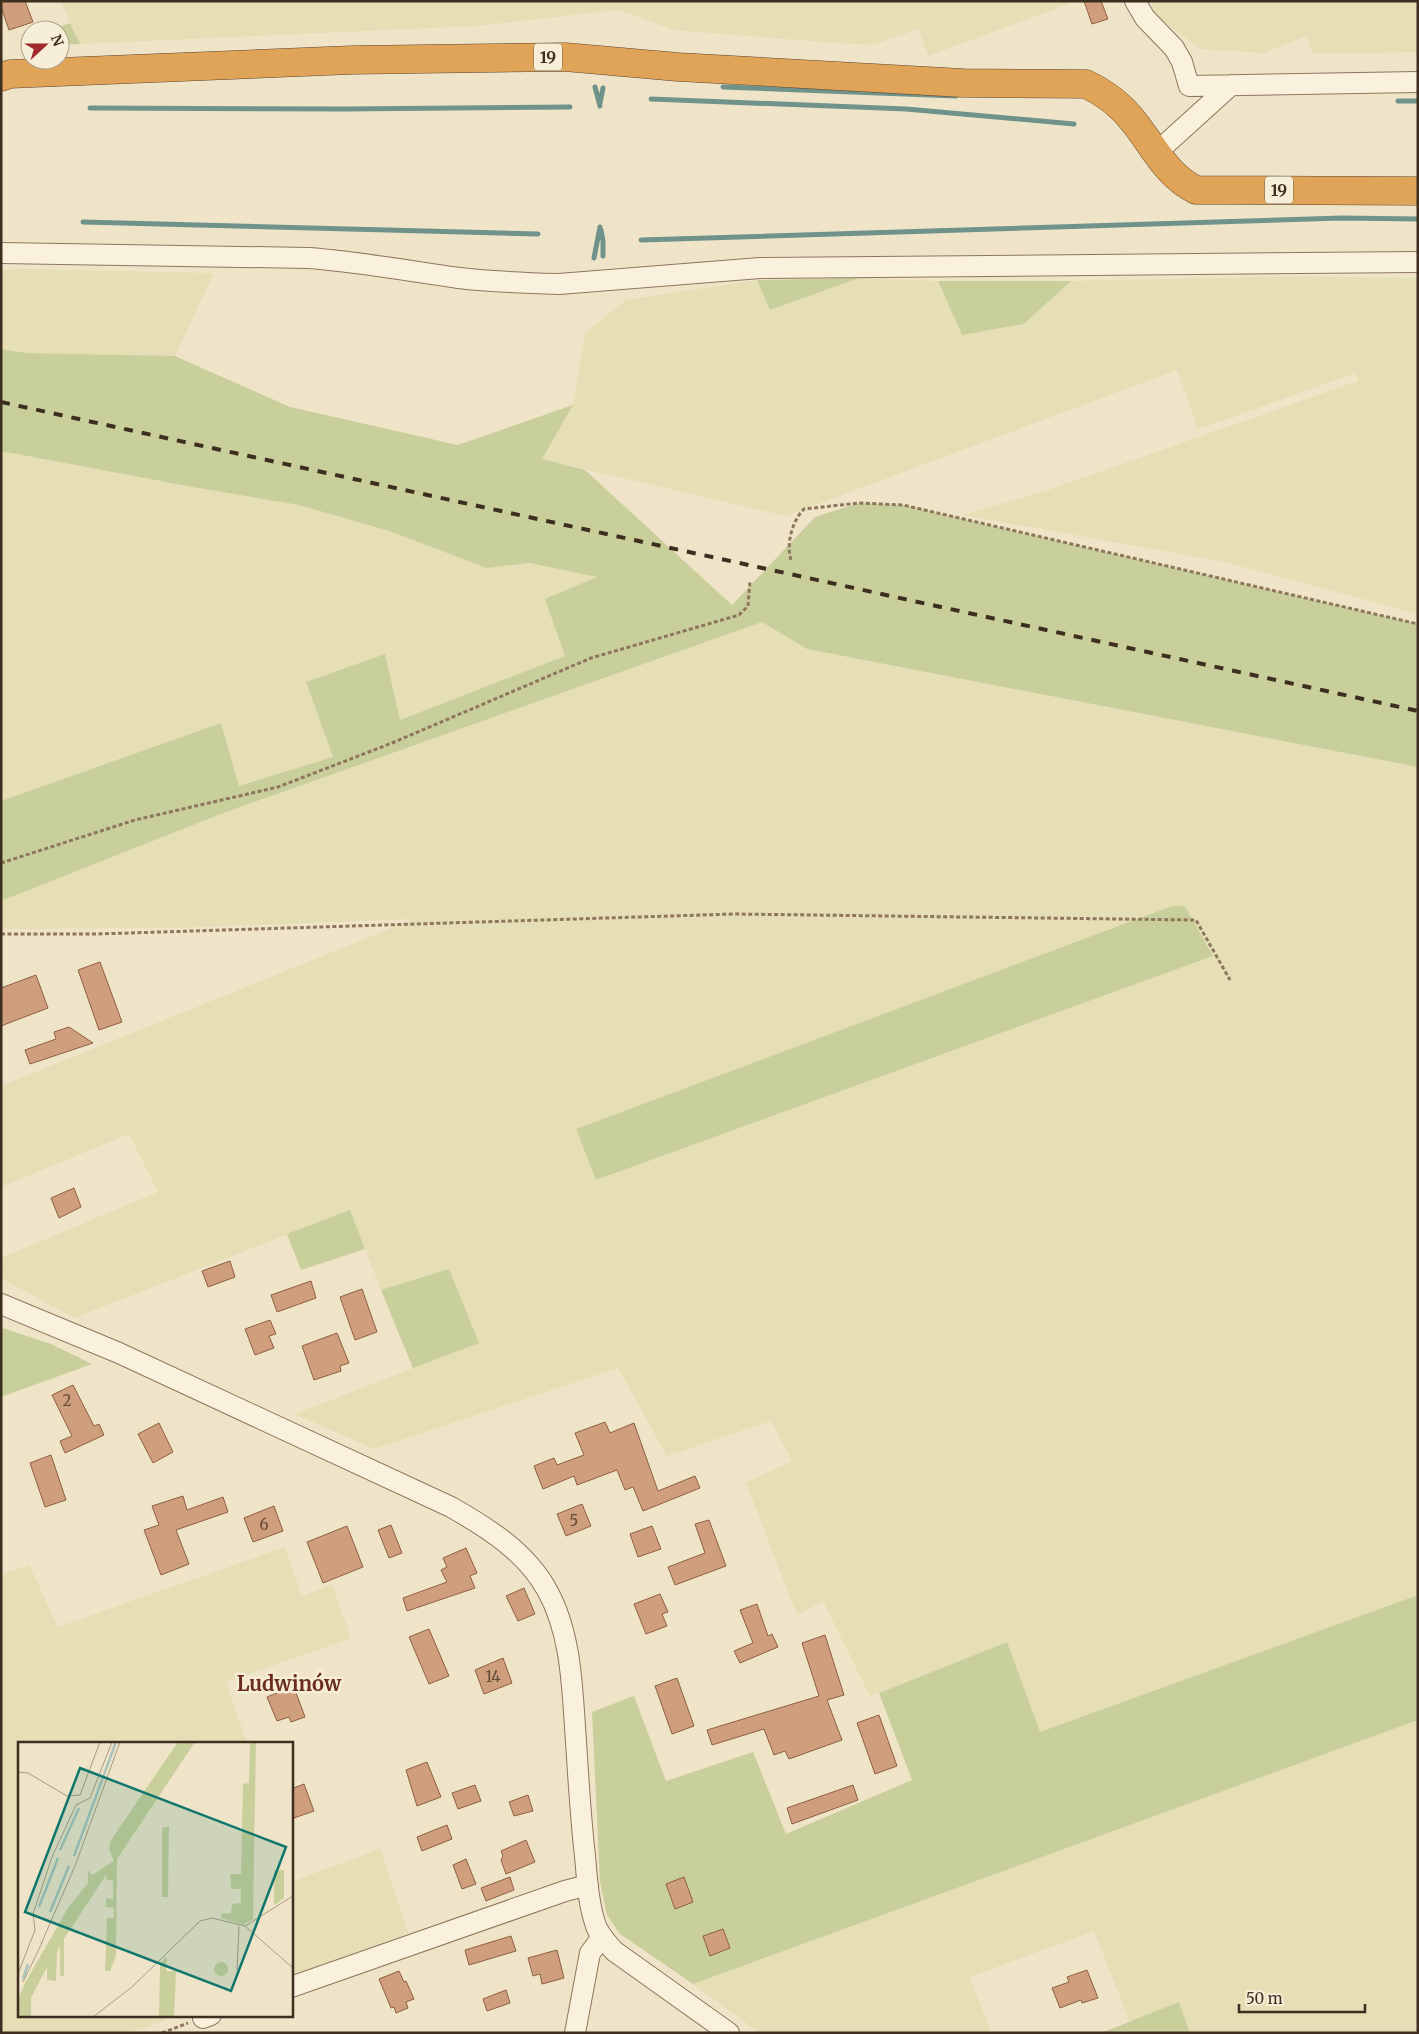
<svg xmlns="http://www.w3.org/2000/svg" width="1419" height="2034" viewBox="0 0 1419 2034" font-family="Merriweather,serif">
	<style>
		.farmland { fill: #e6deb5; fill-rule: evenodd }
		.green { fill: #c9cf9b }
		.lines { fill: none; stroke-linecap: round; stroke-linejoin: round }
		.stream { stroke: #6f938a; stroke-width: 5 }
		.building { fill: #cf9f7d; stroke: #8d5f41 }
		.minor-casing { stroke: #8d765c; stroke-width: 22 }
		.highway-casing { stroke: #5b4430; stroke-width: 29 }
		.path { stroke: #8d765c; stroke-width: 3; stroke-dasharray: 4 2.5; stroke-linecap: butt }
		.minor { stroke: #faf1dc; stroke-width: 20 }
		.highway { stroke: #e0a458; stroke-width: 28 }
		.rail { stroke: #3d2e20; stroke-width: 4; stroke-dasharray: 9 9; stroke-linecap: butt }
		.labels { text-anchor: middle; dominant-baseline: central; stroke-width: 5; stroke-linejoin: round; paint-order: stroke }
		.number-label { font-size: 15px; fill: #624a37 }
		.shield { fill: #f7eed8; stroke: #756857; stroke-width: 1 }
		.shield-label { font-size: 16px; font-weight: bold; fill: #3d2e20 }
		.quarter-label { font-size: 20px; font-weight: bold; fill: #6b2e1e; stroke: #f7eed8 }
		.inset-river { fill: none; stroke: #a9c4bc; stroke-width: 2.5 }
		.inset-road { fill: none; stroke: #a89b85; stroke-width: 1 }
		.view { fill: #0f766e; fill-opacity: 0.15; stroke: #0f766e; stroke-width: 2.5 }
		.inset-edge { fill: none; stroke: #3d2e20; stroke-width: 2.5 }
	</style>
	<rect width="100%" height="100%" fill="#f0e4c8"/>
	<!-- farmland -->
	<path class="farmland" d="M61 1H1077L928 56 919 29 872 45 822 42 674 30 618 10 476 26 80 44Z
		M1151 1H1418V52L1313 54 1306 36 1264 53 1201 49 1155 15Z
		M1 270 20 269 214 273 175 356 26 353 1 349Z
		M1302 276 1418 278V614L1225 562 963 515 1048 490 1358 381 1356 373 1198 429 1177 370 786 516 541 459 573 405 585 333 626 300 757 280 770 310 859 278 938 281 962 335 1024 324 1071 281Z
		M1 451 198 488 299 505 389 531 487 568 530 563 598 577 566 656 400 720 385 654 306 682 333 757 239 786 221 723 1 801Z
		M762 622 807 649 1418 767V1595L1039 1733 1007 1642 870 1696 823 1601 797 1615 746 1483 792 1461 771 1421 667 1456 618 1368 374 1449 295 1414 478 1343 449 1269 381 1290 350 1210 74 1318 1 1278V1258L158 1192 129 1134 1 1187V1086L414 919 175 928 1 929V901L226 812ZM1172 906H1185L1213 956 596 1180 576 1129Z
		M285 1547 302 1596 332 1585 351 1638 226 1682 247 1743H19V2015H179L130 2033H1V1574L29 1565 58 1627Z
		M1418 1720V2033H1190L1179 2002 1130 2022 1094 1931 970 1977 991 2033H760L693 1984Z
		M380 1849 409 1933 291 1975V1882Z"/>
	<!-- green -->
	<path class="green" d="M70 23 80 44 60 45V30H52Z
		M859 278 770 310 757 280H758Z
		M938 281H1071L1024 324 962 335Z
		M1 349 26 353 175 356 290 407 458 445 573 405 542 459 585 470 732 605 815 517 859 503 903 505 962 519 1418 624V767L807 649 762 622 226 812 1 901V801L221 723 239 786 333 757 306 682 385 654 400 720 565 656 545 599 597 577 530 563 487 568 389 531 299 505 198 488 1 451Z
		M1172 906H1185L1213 956 596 1180 576 1129Z
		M350 1210 365 1249 301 1270 287 1234Z
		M449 1269 479 1343 413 1368 381 1290Z
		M3 1328 51 1344 92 1364 1 1397V1329Z
		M1418 1595V1720L693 1984 620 1934 607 1915 600 1882 592 1712 634 1696 666 1781 753 1752 786 1834 912 1780 879 1693 1007 1642 1040 1732Z
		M1179 2002 1190 2033H1101Z"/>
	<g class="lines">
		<!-- stream -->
		<path class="stream" d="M595 87 600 106
			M723 87 956 96
			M651 99 906 109 1074 124
			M1398 101H1418
			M600 103 603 88
			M90 108 345 109 570 107
			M83 222 538 234
			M601 230 603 241V256
			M641 240 1342 218 1418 219
			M594 258 600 227"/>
	</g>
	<!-- building -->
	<path class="building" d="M1 1H25L33 22 9 30 1 7Z
		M1084 1H1101L1108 19 1092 24Z
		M100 962 122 1022 99 1030 78 970Z
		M36 975 48 1008 1 1026V988Z
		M69 1027 93 1043 30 1064 25 1050 56 1039 54 1032Z
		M74 1188 81 1207 59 1218 51 1198Z
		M230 1261 235 1277 208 1287 202 1271Z
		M311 1281 316 1298 277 1312 271 1295Z
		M362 1289 377 1332 355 1340 340 1297Z
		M270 1320 276 1334 269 1336 274 1348 255 1355 245 1329Z
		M337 1333 349 1363 340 1366 341 1371 314 1380 302 1346Z
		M73 1385 94 1426 99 1424 104 1435 65 1453 60 1441 72 1436 52 1395Z
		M605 1422 610 1433 634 1423 658 1491 695 1476 700 1488 643 1511 633 1487 625 1490 617 1470 577 1485 574 1476 543 1489 534 1466 554 1458 557 1465 584 1455 575 1433Z
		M159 1423 173 1452 153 1463 138 1434Z
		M51 1455 66 1500 45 1507 30 1463Z
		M183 1496 187 1510 223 1497 228 1512 176 1530 189 1564 161 1575 144 1530 159 1525 152 1506Z
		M582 1504 591 1526 566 1536 557 1514Z
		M274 1506 283 1531 253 1542 244 1518Z
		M709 1520 726 1566 675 1585 668 1567 705 1553 695 1524Z
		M391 1525 402 1553 389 1558 378 1530Z
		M347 1526 363 1567 323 1583 307 1542Z
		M652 1526 661 1549 638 1557 630 1534Z
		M466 1548 477 1573 470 1576 475 1588 407 1611 403 1598 447 1582 441 1570 447 1567 443 1558Z
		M524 1588 535 1614 518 1621 506 1596Z
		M660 1594 668 1612 662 1614 667 1626 646 1634 634 1604Z
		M757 1604 768 1636 772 1634 778 1647 740 1663 734 1651 753 1643 740 1610Z
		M429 1629 449 1676 429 1684 409 1637Z
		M825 1635 844 1695 827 1700 842 1740 789 1759 785 1751 774 1755 764 1729 712 1745 707 1730 819 1696 802 1643Z
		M503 1658 512 1683 484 1694 475 1670Z
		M677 1678 694 1726 672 1734 655 1686Z
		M292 1682 305 1717 291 1722 289 1717 277 1721 267 1697 279 1692 277 1688Z
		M879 1715 897 1766 875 1774 857 1723Z
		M427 1762 441 1797 417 1806 406 1770Z
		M304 1784 314 1811 294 1818 291 1811V1789Z
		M475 1785 481 1801 458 1809 452 1793Z
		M853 1785 858 1800 792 1824 787 1808Z
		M528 1795 533 1811 514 1816 509 1802Z
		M447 1825 452 1839 422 1851 417 1837Z
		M526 1840 535 1862 506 1874 501 1860 503 1856 501 1851Z
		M466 1859 476 1884 462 1889 453 1865Z
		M510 1877 514 1890 486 1901 481 1888Z
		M684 1877 693 1902 675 1909 666 1884Z
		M723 1929 730 1948 710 1956 703 1936Z
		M511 1936 516 1951 469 1965 465 1950Z
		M557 1950 564 1978 542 1984 540 1974 533 1976 528 1958Z
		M1087 1970 1098 1998 1082 2003 1081 2000 1060 2008 1052 1988 1069 1982 1067 1977Z
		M399 1971 404 1982 406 1981 414 1999 406 2002 408 2008 396 2013 394 2007 391 2008 379 1979Z
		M506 1990 510 2003 487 2011 483 1999Z"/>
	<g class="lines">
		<defs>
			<path id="minor" d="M1135 1 1145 18 1174 48 1182 62 1189 86 1418 82
				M1156 153 1231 85
				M1 253 309 258C360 262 409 271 459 278 492 282 525 283 559 284L760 268 1418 262
				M1 1304 119 1353 451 1507C488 1528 526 1552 547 1590 570 1631 572 1681 575 1727 578 1770 580 1813 585 1856 587 1878 588 1902 595 1923 598 1934 607 1943 614 1951L729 2033
				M291 1987 565 1891 588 1885
				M203 2018 211 2015
				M575 2033 590 1953 602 1937"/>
			<path id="highway" d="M1 77 10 74 34 73 352 60 565 57 678 67 963 83 1086 84C1105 93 1121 105 1134 122 1154 147 1166 175 1196 190L1418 191"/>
		</defs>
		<!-- minor casing -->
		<use href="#minor" class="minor-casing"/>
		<!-- highway casing -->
		<use href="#highway" class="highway-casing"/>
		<!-- path -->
		<path class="path" d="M791 560C786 544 792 521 804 509L859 503 903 505 1418 624
			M1 863 135 820 278 787 392 743 591 658 739 615 748 606 750 581
			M1 934H97L734 914 1196 920 1230 980
			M162 2033 188 2023"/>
		<!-- minor -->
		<use href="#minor" class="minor"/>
		<!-- highway -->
		<use href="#highway" class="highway"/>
		<!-- rail -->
		<path class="rail" d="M1 402 1418 711"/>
	</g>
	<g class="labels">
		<!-- number labels -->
		<g class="number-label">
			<text x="67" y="1400">2</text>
			<text x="574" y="1520">5</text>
			<text x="264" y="1524">6</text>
			<text x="493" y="1676">14</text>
		</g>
		<!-- shield labels -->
		<g class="shield">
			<rect x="534" y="43.5" width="28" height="27" rx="4"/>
			<rect x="1265" y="176.5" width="28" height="27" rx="4"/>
		</g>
		<g class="shield-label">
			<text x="548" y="57">19</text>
			<text x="1279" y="190">19</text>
		</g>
		<!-- quarter labels -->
		<g class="quarter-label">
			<text x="289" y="1683">Ludwinów</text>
		</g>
	</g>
	<!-- overview -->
	<g transform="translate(18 1742)">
		<rect width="275" height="275" fill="#f0e4c8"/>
		<path d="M160 0H177L99 117 98 214 92 229H87L89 176H96V166L88 165V156L95 157V138H89L88 133 46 197V234H42V204L39 210 38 239 29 238V225L13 256V275H0V258L7 241 50 166 70 141V128L74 133 96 119 91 107 93 98ZM232 0H238L235 177 225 183 203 176V172L213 171 214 162 223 161V147H213L212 132H223L225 42 231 41ZM151 84 150 155H144V86ZM256 128H266V156L256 163ZM149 214 148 229H158L156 275H141L142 221ZM196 227a7 7 0 1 1 14 0a7 7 0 1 1-14 0Z" fill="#c9cf9b"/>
		<path class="inset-river" d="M42 108 61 66M56 114 98 0M21 165 40 116M32 170 51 124M5 237 10 222"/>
		<path class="inset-road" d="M0 30 10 31 49 54 62 53 82 0M227 184 275 226M23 202 57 124 102 0M219 228 221 184M0 232 17 188 15 172 34 115 58 63 72 56 94 0M5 240 24 201M75 275 114 245 182 179 194 176 227 184 275 154"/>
		<path class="view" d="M62 26 268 105 213 249 7 170Z"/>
		<rect width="275" height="275" class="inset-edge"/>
	</g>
	<!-- border -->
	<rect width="1419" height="2034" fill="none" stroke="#3d2e20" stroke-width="5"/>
	<!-- north arrow -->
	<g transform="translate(45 45) rotate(69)"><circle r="24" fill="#f7eed8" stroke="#ada18e"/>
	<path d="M0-4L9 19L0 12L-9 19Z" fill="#9e2a2b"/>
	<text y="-8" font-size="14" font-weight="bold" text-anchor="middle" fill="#3d2e20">N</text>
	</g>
	<!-- scale -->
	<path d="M1239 2004v8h126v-8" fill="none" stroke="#3d2e20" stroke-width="2.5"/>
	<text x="1246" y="2004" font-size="15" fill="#3d2e20" stroke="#f7eed8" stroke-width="4" paint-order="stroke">50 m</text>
</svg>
